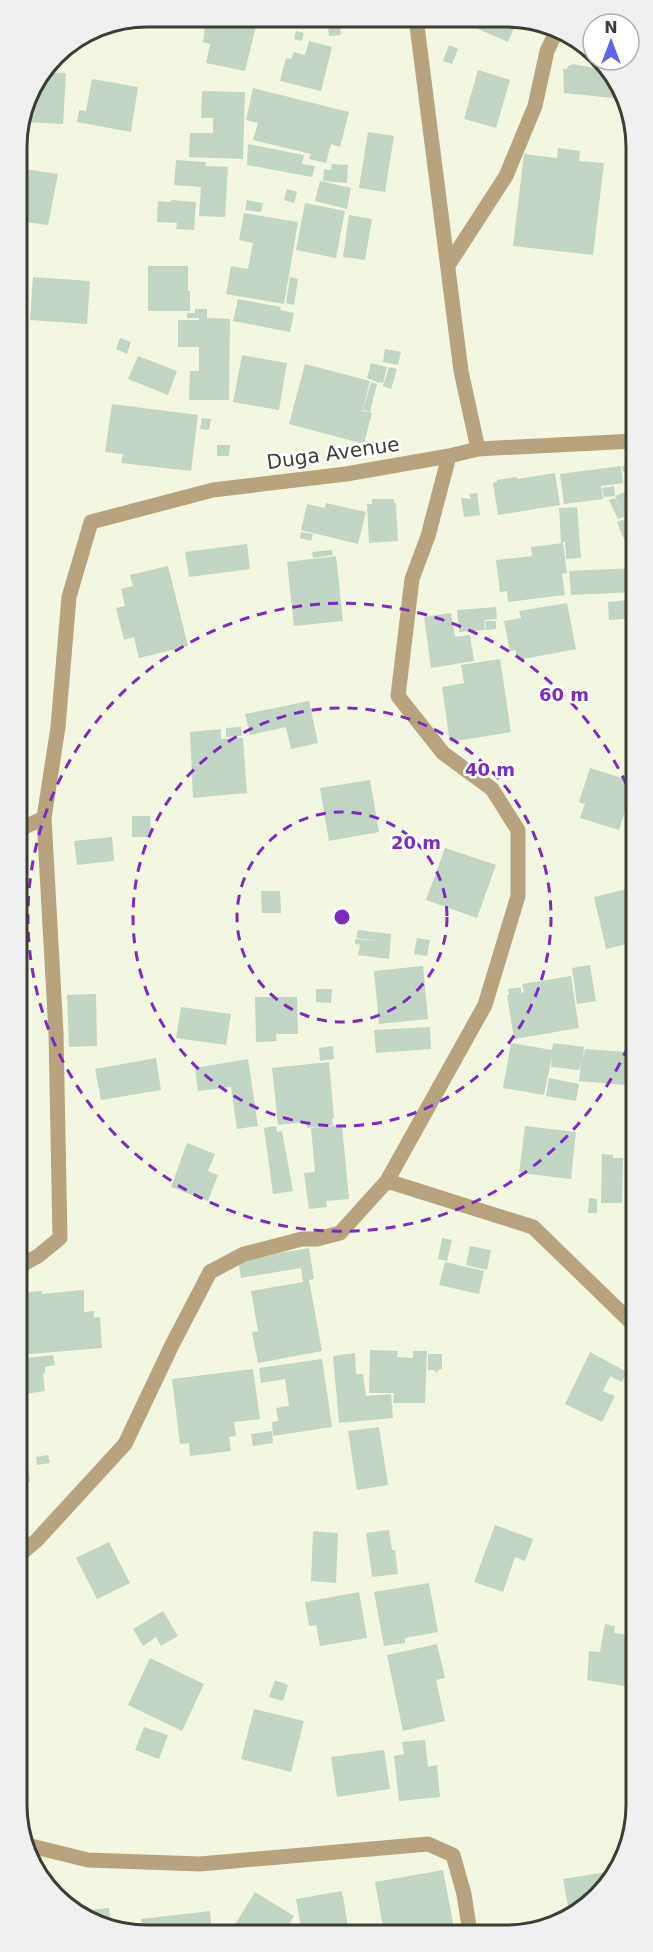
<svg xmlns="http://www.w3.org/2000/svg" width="653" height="1952" viewBox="0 0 653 1952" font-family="'DejaVu Sans',sans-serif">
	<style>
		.building { fill: #c2d4c3 }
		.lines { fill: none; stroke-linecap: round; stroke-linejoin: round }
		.minor { stroke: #b7a47f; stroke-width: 15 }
		.ring { fill: none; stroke: #7b2cbf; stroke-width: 3; stroke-dasharray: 10 8 }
		.labels { text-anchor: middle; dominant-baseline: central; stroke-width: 5; stroke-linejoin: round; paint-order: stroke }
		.street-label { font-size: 20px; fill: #3c3e35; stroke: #fff }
		.rim { fill: none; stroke: #3c3e35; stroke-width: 3 }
		.centre { fill: #7b2cbf; stroke: #fff; stroke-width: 3 }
		.ring-label { font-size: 18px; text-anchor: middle; font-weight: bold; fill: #7b2cbf; stroke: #fff; stroke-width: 5; stroke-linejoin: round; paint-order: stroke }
	</style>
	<rect width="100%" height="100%" fill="#f3f7e1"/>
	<!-- building -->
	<path class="building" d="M206 17H234L257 22 245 71 206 63 210 44 203 42Z
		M339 18 341 35 329 36 327 19Z
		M472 19H518L508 42 469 25Z
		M296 31 304 33 302 41 294 39Z
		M309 41 332 47 321 91 280 81 286 58 291 59 294 52 305 55Z
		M449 45 458 49 452 64 443 61Z
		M573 64 606 70 622 99 564 93 563 69H567L568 66Z
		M478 70 510 80 496 128 464 119Z
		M43 72 66 73 63 124 21 122 30 89Z
		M92 79 138 87 131 132 77 122 79 110 86 111Z
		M253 88 349 112 340 147 331 144 326 163 309 159 311 154 253 140 258 123 246 120Z
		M202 91 245 92 243 159 189 157 190 133H213V118H201Z
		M368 132 394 136 385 192 359 188Z
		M248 144 304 155 302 164 315 166 312 177 247 165Z
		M558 148 580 151 579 161 604 163 593 255 513 246 524 154 557 158Z
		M176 160 206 162 205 166 228 167 225 217 199 216 201 187 174 185Z
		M332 164 348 165 347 183 323 181 324 169 331 170Z
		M17 168 58 174 48 225 17 221Z
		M320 181 351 188 347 209 315 201Z
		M287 189 297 192 294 203 284 200Z
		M171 200 196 202 194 230 176 229 177 223 157 222 158 201 171 202Z
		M247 200 263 203 261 212 245 210Z
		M305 203 345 211 336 258 296 250Z
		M244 213 298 222 284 304 226 294 231 266 248 269 253 243 239 240Z
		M349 215 372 219 365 260 343 257Z
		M148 266H188V291H190V311H148Z
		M33 277 90 281 87 324 30 320Z
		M290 277 298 279 294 305 286 303Z
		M238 299 281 307 280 310 294 313 290 332 233 321Z
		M195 309H207V318L230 319 229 400H189L190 371H199V347H178V320H199V318H187V313H195Z
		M120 338 131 342 127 354 116 349Z
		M385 349 401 352 398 365 383 362Z
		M242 355 287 363 279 410 233 402Z
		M138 356 177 371 168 395 128 379Z
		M371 363 387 367 383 383H380L381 380 379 383 367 378Z
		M305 364 370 381 362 413 363 411 372 413 364 444 289 424Z
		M389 367 397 369 391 389 383 386Z
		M371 382 377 384 370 412 363 410Z
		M112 404 198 415 191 471 121 463 123 454 105 452Z
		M202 418 211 419 209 430 200 429Z
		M217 445H230L229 456H217Z
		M634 465V471L623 472 622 466Z
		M621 466 623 483 601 486 603 499 564 504 560 474Z
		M555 473 560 505 498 515 493 483 497 482V480L517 477V479Z
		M614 486 615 496 604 497 602 488Z
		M634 488 635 544 627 547 617 522 625 519 624 517 618 519 609 500 615 498 621 511 615 496Z
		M477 493 480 515 464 517 461 498 471 499 469 494Z
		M372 499H394V503H396L398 541 369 543 367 504H372Z
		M326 503 366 512 358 544 301 530 307 504 325 508Z
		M577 507 581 558 566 559 565 542 561 543 559 508Z
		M301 532 313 534 311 541 300 538Z
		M563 543 567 573 562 574 565 595 508 602 507 591 500 592 496 560 532 556 531 547Z
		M247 544 250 569 189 577 185 552Z
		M332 550 333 555 313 558 312 552Z
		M17 554H27L25 588H17Z
		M336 556 343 621 294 626 287 562Z
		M168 566 188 646 139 658 134 637 124 640 116 608 125 606 121 589 133 586 130 575Z
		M635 568V592L571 595 569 571Z
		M635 599V618L609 620 608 602Z
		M567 603 576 649 518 660 515 650 510 651 504 621 521 618 519 611Z
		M496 607 497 619 484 620 485 630 459 632 457 610Z
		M451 613 455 637 470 635 474 661 431 668 424 617Z
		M485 621H496V629L486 630Z
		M500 659 511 732 450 742 442 687 464 683 461 665Z
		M309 701 318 743 291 749 286 727 250 735 245 714Z
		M241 727 242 736 226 737V728Z
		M221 729V739L243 738 247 793 193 798 190 732Z
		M590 768 635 782 619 830 580 818 585 804 579 802Z
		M370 780 379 832 329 841 320 788Z
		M132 816H150L151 837H132Z
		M112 837 114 861 77 865 74 841Z
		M445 848 496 865 477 918 426 900Z
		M635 887V942L606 949 594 897Z
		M261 891H280L281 913H262Z
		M358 930 391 934 389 959 358 955 360 945H363L355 944V939L378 941 356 938Z
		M417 938 430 940 427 956 414 954Z
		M590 965 596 1001 577 1004 572 968Z
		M423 966 428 1019 379 1024 374 971Z
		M571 976 579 1028 514 1039 507 995H509L508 989 521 987V993L524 992 522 984Z
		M316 989H332L331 1003 316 1002Z
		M96 994 97 1046 69 1047 67 995Z
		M255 997H297L298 1034H276L277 1041 256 1042Z
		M181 1007 231 1014 226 1045 176 1038Z
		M18 1018 28 1020 23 1042 18 1041Z
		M430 1027 431 1049 376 1053 374 1030Z
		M511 1043 552 1050 553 1043 584 1047 583 1060 585 1049 627 1052 625 1085 579 1081 581 1062 579 1070 551 1067 552 1056 544 1095 503 1088Z
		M333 1046 334 1059 320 1061 319 1048Z
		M156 1058 161 1090 101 1100 95 1069Z
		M248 1059 258 1126 237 1129 231 1087 198 1091 195 1068Z
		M329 1062 334 1118 332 1119 333 1125 307 1128 306 1122 278 1125 272 1068Z
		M549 1078 579 1084 576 1101 546 1096Z
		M342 1125 349 1199 326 1201 327 1207 309 1209 304 1173 315 1172 311 1128Z
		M276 1126 277 1132 282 1131 293 1191 273 1194 264 1128Z
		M525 1126 576 1132 571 1179 519 1173Z
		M24 1129 26 1142H18V1130Z
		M187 1143 215 1154 208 1171 218 1175 208 1201 171 1187Z
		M18 1147H20L25 1177 23 1178 24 1184 18 1185Z
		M602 1154 613 1155V1158H623L622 1203H601Z
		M589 1198 597 1199V1213H588Z
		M442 1238 452 1240 447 1261 438 1259Z
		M470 1246 491 1250 487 1270 466 1265Z
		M309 1248 314 1279 309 1280 322 1351 258 1363 252 1332 258 1331 251 1291 303 1282 301 1268 241 1278 238 1260Z
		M445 1262 484 1271 479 1294 439 1285Z
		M84 1290V1312L94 1311V1318L100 1317 102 1348 18 1355V1293L42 1291V1294Z
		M370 1350 398 1351 397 1357 413 1358V1351H427L425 1403H393L394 1393H369Z
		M590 1352 627 1372 622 1382 610 1376 603 1391 615 1396 602 1422 565 1404Z
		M355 1353 356 1374H363L366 1396 391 1394 393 1418 339 1423 333 1356Z
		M428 1354H442V1369L438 1370V1372H435V1370H428Z
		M53 1355 55 1365 45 1367V1373L43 1374 45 1391 25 1394 23 1375H18V1359Z
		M322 1359 332 1427 273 1436 272 1422 278 1421 276 1408 289 1406 285 1379 261 1383 259 1368Z
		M253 1369 260 1419 234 1422 236 1436 229 1437 231 1451 190 1456 189 1443 180 1444 172 1379Z
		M18 1389H20L25 1429 19 1430Z
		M379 1427 388 1485 357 1490 348 1431Z
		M272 1431 273 1443 253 1446 251 1434Z
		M26 1452 30 1482 19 1483V1453Z
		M48 1455 50 1463 37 1465 36 1457Z
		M495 1525 533 1539 525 1561 515 1557 503 1592 474 1582Z
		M389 1530 392 1550H395L398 1574 372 1577 366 1533Z
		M313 1531 338 1533 336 1583 311 1581Z
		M109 1542 130 1583 97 1599 76 1558Z
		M429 1583 438 1632 405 1638V1643L384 1646 374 1592Z
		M359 1592 367 1638 320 1646 316 1625 309 1626 305 1602Z
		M163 1611 178 1636 161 1646 156 1637 143 1646 133 1629Z
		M605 1624 615 1626 614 1633 635 1636 636 1688 587 1680 589 1651 600 1652Z
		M437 1644 445 1678 436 1680 445 1721 403 1731 387 1655Z
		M150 1658 204 1684 182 1731 128 1705Z
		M275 1680 288 1685 283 1701 269 1697Z
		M254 1709 304 1721 291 1772 241 1759Z
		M144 1727 168 1735 159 1759 135 1750Z
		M425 1740 428 1767 437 1765 440 1797 399 1801 394 1756 404 1754 402 1742Z
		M384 1750 390 1789 337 1797 331 1757Z
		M443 1870 455 1933H384L375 1882Z
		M613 1871 604 1891 569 1911 563 1879Z
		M342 1891 349 1933H302L296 1899Z
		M255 1892 294 1916 284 1933H230Z
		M109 1908 110 1921 101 1922 89 1916 88 1910Z
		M210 1911 212 1933H143L141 1919Z"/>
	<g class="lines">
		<!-- minor -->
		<path class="minor" d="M449 264 506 176 535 106 547 51 556 32
			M478 449 634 441
			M18 830 44 818 58 727 69 597 91 522 213 490 346 474 449 456 478 449 461 371 416 18
			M387 1181 533 1227 636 1327
			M18 1267 38 1256 60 1238 56 1033 44 818
			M19 1555 36 1541 125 1444 172 1345 210 1272 244 1254 302 1239H317L340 1233 387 1181 485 1005 518 896V830L492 789 443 753 398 696 412 579 428 536 449 456
			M27 1845 88 1860 200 1864 428 1844 453 1855 464 1894 470 1933"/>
	</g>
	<!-- distance rings -->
	<g class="ring">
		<circle cx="342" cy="917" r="105"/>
		<circle cx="342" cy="917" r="209"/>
		<path d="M635 1030A314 314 0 1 1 634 802"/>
	</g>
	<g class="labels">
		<!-- street labels -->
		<g class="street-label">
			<text transform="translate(333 453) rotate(-8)">Duga Avenue</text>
		</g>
	</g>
	<!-- crop -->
	<path d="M0 0H653V1952H0ZM147 27H506A120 120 0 0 1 626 147V1805A120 120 0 0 1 506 1925H147A120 120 0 0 1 27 1805V147A120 120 0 0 1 147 27Z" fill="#eff0ef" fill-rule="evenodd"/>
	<path class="rim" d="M147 27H506A120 120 0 0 1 626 147V1805A120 120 0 0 1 506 1925H147A120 120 0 0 1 27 1805V147A120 120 0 0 1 147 27Z"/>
	<circle cx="342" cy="917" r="9" class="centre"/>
	<g class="ring-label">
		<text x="564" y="701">60 m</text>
		<text x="490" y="776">40 m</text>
		<text x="416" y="849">20 m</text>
	</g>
	<!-- north arrow -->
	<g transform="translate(611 42)"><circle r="28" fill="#ffffff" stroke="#b1b2ae" stroke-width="1.5"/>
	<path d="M0-4.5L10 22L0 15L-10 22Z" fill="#5e67df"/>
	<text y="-9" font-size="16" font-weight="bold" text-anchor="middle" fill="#3c3e35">N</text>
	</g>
</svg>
